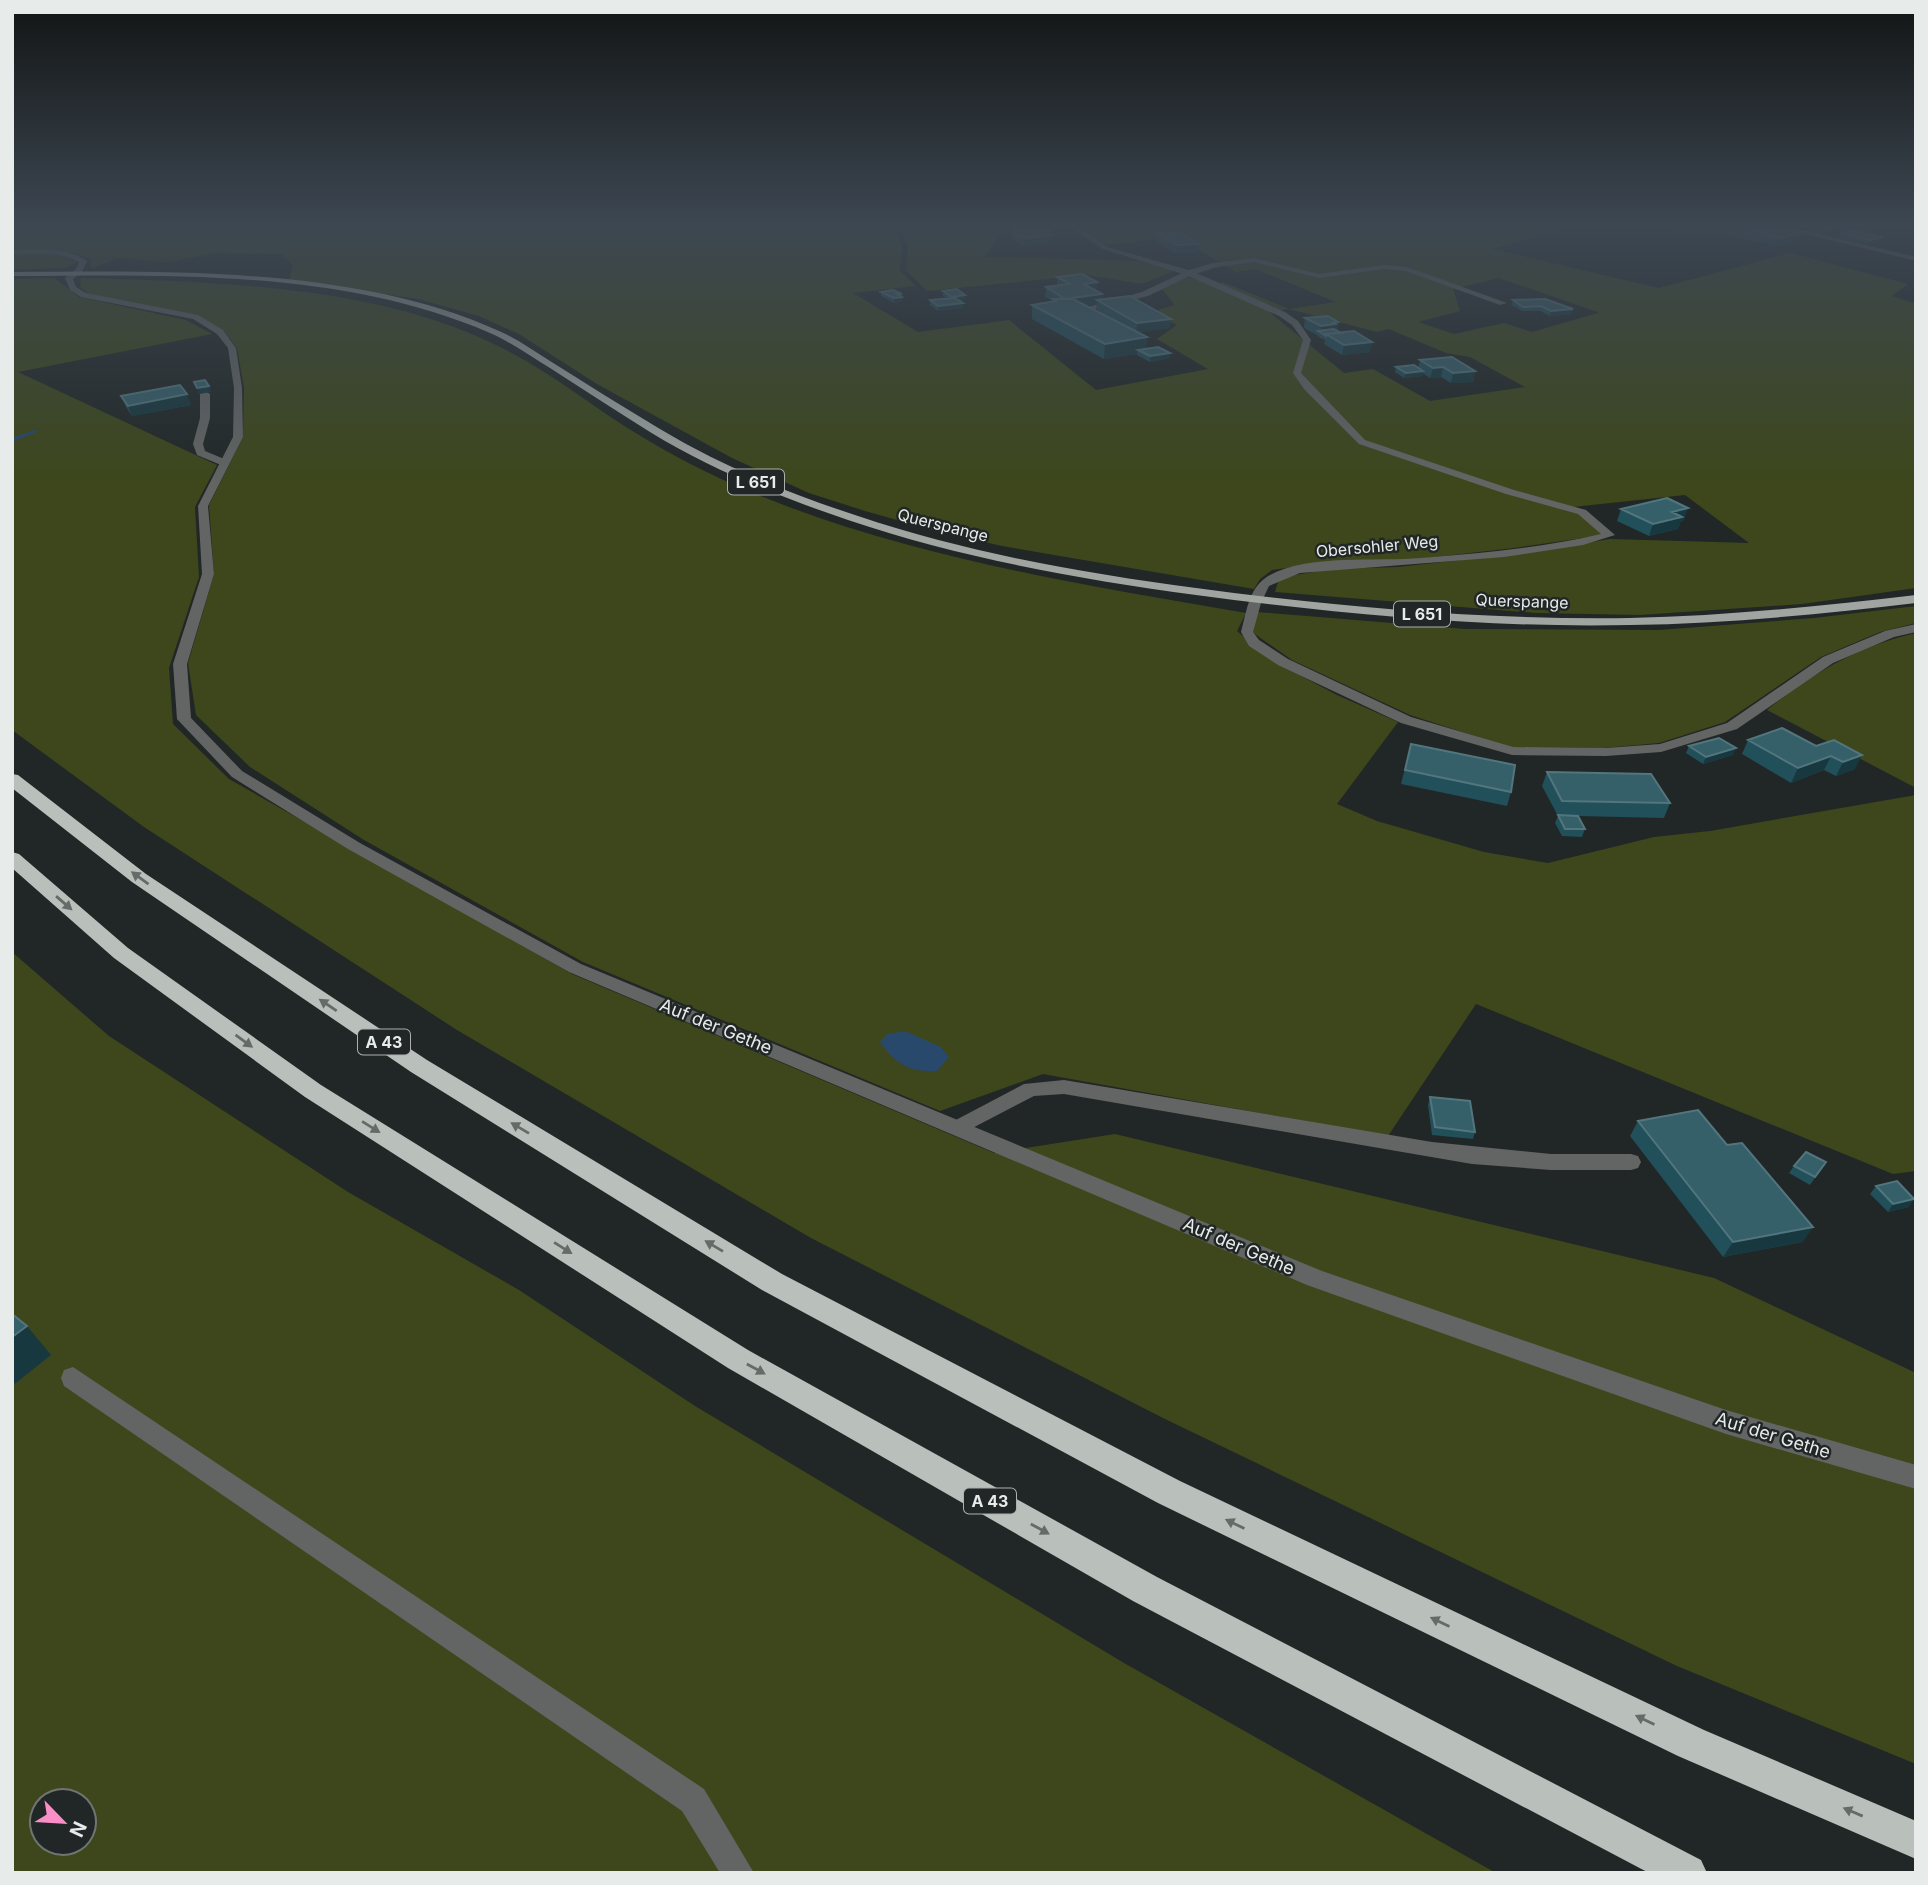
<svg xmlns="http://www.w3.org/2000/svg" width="1928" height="1885" viewBox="0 0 1928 1885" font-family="Inter,sans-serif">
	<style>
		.green { fill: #3d471b; fill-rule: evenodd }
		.water { fill: #28496b }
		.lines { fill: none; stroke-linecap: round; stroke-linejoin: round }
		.stream { fill: #28496b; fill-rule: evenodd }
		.lane { fill: #636564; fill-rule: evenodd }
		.street { fill: #636564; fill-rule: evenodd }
		.primary { fill: #a1a5a2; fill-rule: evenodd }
		.highway { fill: #b9bfba; fill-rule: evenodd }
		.wall { fill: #214f5a; fill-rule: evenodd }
		.shaded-wall { fill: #18383f }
		.building { fill: #366069; stroke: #52757e; stroke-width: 2 }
		.oneway { fill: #656b69 }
		.labels { text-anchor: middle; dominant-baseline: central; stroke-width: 5; stroke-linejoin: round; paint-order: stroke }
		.shield { fill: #212726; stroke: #acb0af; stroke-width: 2 }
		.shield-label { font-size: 16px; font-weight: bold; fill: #e7ebea }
		.far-street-label { font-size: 16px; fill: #e7ebea; stroke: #212726 }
		.street-label { font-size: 18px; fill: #e7ebea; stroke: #212726 }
	</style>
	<rect width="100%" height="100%" fill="#212726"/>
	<!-- green -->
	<path class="green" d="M12 224H893L902 247 900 271 916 286 853 293 918 332 1009 320 1096 390 1208 369 1157 339 1177 325 1151 312 1175 305 1162 289C1170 286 1180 278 1189 278 1203 279 1207 286 1223 282L1289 309 1269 312 1344 373 1373 369 1430 401 1525 387 1470 357 1446 353 1389 329 1377 332 1289 309 1336 302 1255 269 1236 272 1177 237 1104 245 1077 224H1582L1492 249 1659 288 1790 253 1908 284 1892 296 1916 304V588L1802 604 1640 615 1536 613 1275 592 1278 582 1289 576 1332 569 1397 567 1518 554 1610 539 1749 543 1685 495 1573 507 1604 535 1514 548 1391 562 1322 563 1272 570 1260 579 1254 589 1002 546 936 531 865 511 809 493 732 458 597 384 519 334 479 316 418 299 289 280 293 265 281 254 214 253 168 262 117 258 91 269V259L71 252 12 251ZM1499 278 1598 312V313L1532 332 1504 323 1454 334 1418 322 1460 311 1453 289Z
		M899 224H1066L1070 227 1007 225 985 257 1140 261 1174 271 1142 284 1087 275 927 291 906 270 908 246Z
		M12 254H54L77 262 66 268 12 270Z
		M54 278 79 297 186 320 212 334 18 372 217 465 195 507 199 577 169 668 173 724 229 779 572 974 994 1153 1115 1134 1714 1278 1916 1373V1764L1677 1666 1163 1418 811 1238 457 1030 144 827 12 730V279Z
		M81 278C218 282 379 285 504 349 554 374 596 410 644 438 690 466 740 489 789 507 937 562 1091 586 1246 613L1237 631 1273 661 1337 695 1398 722 1337 804 1377 821 1484 852 1548 863 1654 837 1710 831 1916 795V1171L1893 1174 1476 1004 1388 1136 1043 1074 940 1111 583 962 364 840 250 767 196 715 188 663 214 574 209 505 243 437 244 388 237 348 225 332 199 317 91 295 80 287Z
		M1916 606V623L1880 632 1821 657 1725 722 1659 743 1603 748 1509 747 1410 715 1292 660 1252 632 1258 612 1465 629 1659 630 1814 618Z
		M1916 633V788L1767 710C1812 673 1859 646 1916 633Z
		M12 952 109 1036 348 1192 519 1290 695 1406 1124 1663 1496 1873H12ZM42 1801H84V1843H42Z"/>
	<!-- water -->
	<path class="water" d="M905 1031 941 1047 949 1057 937 1071C908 1072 897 1065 880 1042L887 1034Z"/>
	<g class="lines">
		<!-- stream -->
		<path class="stream" d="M34 430 39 431 12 442V438Z"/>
		<!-- lane -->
		<path class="lane" d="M1254 258 1319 274 1384 265 1407 267 1507 303 1500 305 1406 271 1384 269 1319 278 1254 262 1217 267 1192 275 1148 296 1088 311 1094 313V317L1077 310 1142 292 1186 271 1213 263Z
			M205 391 210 394V418L203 444 205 451 229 461V465H221L197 455 193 444 200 418V394Z
			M1064 1080 1432 1142 1551 1154H1631L1638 1156 1641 1162 1638 1168 1631 1170H1551L1472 1164 1064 1094 1034 1096 959 1135 952 1132 949 1127 952 1122 1024 1084Z
			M73 1367 704 1789 754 1873H720L682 1811 64 1386 61 1378 64 1370Z"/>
		<!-- street -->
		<path class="street" d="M1066 224H1074L1107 247 1192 271 1285 312 1298 321 1311 340 1301 373 1365 440 1514 490 1586 510 1615 535 1583 545 1504 557 1300 573 1269 586 1261 603 1253 632 1259 640 1288 659 1411 717 1513 747 1606 748 1660 744 1727 723 1823 657 1885 631 1916 624V632L1894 637 1833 663 1737 729 1661 752 1606 756 1512 755 1401 723 1278 665 1249 646 1241 632C1246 615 1248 591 1264 579 1299 553 1377 562 1421 558 1481 553 1542 548 1601 534L1578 514 1506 494 1359 444 1304 389 1293 373 1303 340 1292 325 1279 316 1186 275 1103 249Z
			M1765 224H1778L1916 257V261Z
			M12 250C37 250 66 246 87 261L82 272 73 279 76 287 86 293 198 315 223 330 236 348 242 388 243 437 208 506 214 574 187 664 191 718 242 771 360 843 581 964 1322 1271 1726 1410 1916 1465V1489L1726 1434 1307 1285 569 972 348 849 232 777 177 719 173 664 202 574 198 506 233 437 234 388 228 348 217 334 193 319 81 297 70 290 65 278 76 269 79 262C59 251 35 254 12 254Z"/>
		<!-- primary -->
		<path class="primary" d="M12 272C167 271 356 266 499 331 518 339 534 351 550 361 587 384 623 407 660 429 722 466 790 494 858 516 968 553 1083 573 1196 588 1339 607 1486 620 1630 618 1725 616 1821 606 1916 595V603C1821 614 1725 624 1630 625 1486 628 1339 614 1196 595 1079 579 960 558 848 520 780 497 712 470 650 432 616 411 583 389 550 368 530 356 511 342 490 333 342 269 170 275 12 276Z"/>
		<!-- highway -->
		<path class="highway" d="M12 774 18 775 146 874 427 1060 782 1274 1180 1481 1704 1730 1916 1821V1859L1678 1756 1158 1503 762 1290 411 1072 132 882 12 788Z
			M12 852 19 854 128 948 321 1085 748 1350 1157 1577 1701 1860 1707 1873H1649L1133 1601 728 1368 305 1097 114 958 12 868Z"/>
	</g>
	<!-- wall -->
	<path class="wall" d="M1671 224H1763L1798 242 1776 246 1726 234 1727 230 1694 236 1669 230Z
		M1799 224H1836L1840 225 1838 229 1824 232 1798 226Z
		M1012 227 1052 230 1051 243 1023 246 1012 240Z
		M1156 233 1199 244 1198 252 1177 254 1156 241Z
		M1841 233 1883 237 1881 241 1868 244 1839 237Z
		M1057 277 1097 282 1096 290 1102 299 1170 328 1138 332 1146 349 1170 353V358L1150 362 1137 355V354L1104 359 1032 319V305L1053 301 1045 297 1046 287 1057 286ZM1097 304 1096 309 1122 325 1085 305Z
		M943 291 965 300 959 301 963 308 938 311 930 305V300L947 298 943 296Z
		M881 292 902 294V301L894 303 881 296Z
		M1513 300 1573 309 1571 314 1550 316 1540 311H1522L1511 305Z
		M1305 318 1338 322 1337 330 1370 352 1342 355 1324 344 1325 340 1317 336V335L1304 328Z
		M1420 360 1475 371 1473 382 1451 383 1441 377 1430 378 1423 373 1422 376 1404 378 1395 372 1396 367 1418 368Z
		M121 396 191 405 132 416 126 407Z
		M1621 509 1684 520 1681 521 1678 529 1649 536 1617 521Z
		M1782 728 1855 769 1836 776 1824 770 1791 783 1742 754 1748 740Z
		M1411 744 1511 792 1507 806 1401 784Z
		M1689 746 1733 755 1703 764 1686 753Z
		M1547 772 1670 803 1664 818 1578 816 1585 829 1582 837 1562 836 1555 823 1558 816 1542 786Z
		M1430 1097 1475 1132 1473 1139 1432 1135 1428 1105Z
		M1638 1121 1803 1242 1723 1257 1630 1136Z
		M1826 1162 1810 1185 1789 1173 1794 1166Z
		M1876 1186 1909 1207 1888 1212 1870 1194Z"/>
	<!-- shaded-wall -->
	<path class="shaded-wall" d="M1715 224H1741L1728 225 1727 230 1694 236 1697 228Z
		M1840 225 1838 229 1824 232 1826 228Z
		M1052 230 1051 243 1023 246V238L1045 231Z
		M1801 233 1798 242 1776 246 1779 238Z
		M1883 237 1881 241 1868 244 1870 240Z
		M1199 244 1198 252 1177 254V245Z
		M1097 282 1096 291 1084 284Z
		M897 294H902V301L894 303V298Z
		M1102 294V302L1097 300V304L1065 308V299Z
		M965 295V300L952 301V297Z
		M963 303V308L938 311V306Z
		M1573 309 1571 314 1550 316 1551 311Z
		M1171 319 1170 328 1136 333 1137 323Z
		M1338 322 1336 332H1320L1321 326Z
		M1147 337 1146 352 1138 350 1137 354 1104 359 1105 344Z
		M1372 342 1370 352 1342 355 1344 345Z
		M1170 353V358L1150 362V356Z
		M1443 367 1441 377 1430 378 1433 368Z
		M1423 371 1422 376 1404 378 1406 373Z
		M1475 371 1473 382 1451 383 1453 373Z
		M209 386 211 392 199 394 197 388Z
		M187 394 191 405 132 416 128 406Z
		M1688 508 1684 520 1681 521 1678 529 1649 536 1653 524 1672 512Z
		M1736 748 1733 755 1703 764 1706 757Z
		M1862 755 1855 769 1836 776 1843 762Z
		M1831 756 1824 770 1791 783 1798 768Z
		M1914 1199 1909 1207 1888 1212 1893 1204Z
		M1813 1227 1803 1242 1723 1257 1733 1242Z
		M27 1326 51 1355 12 1386V1337Z"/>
	<!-- building -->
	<path class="building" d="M1040 224 1052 230 1045 231 1052 235 1023 238 1012 232 1019 231 1012 227Z
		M1684 224H1715L1697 228Z
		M1734 224H1763L1801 233 1779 238 1728 225Z
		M1810 224H1836L1840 225 1826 228Z
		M1854 230 1883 237 1870 240 1841 233Z
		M1178 232 1199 244 1177 245 1156 233Z
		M1082 274 1097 282 1084 284 1102 294 1065 299 1046 287 1070 284 1057 277Z
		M957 289 965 295 952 297 943 291Z
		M893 290 902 294H897L902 297 894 298 881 292Z
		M1130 296 1171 319 1137 323 1097 300Z
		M955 298 963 303 938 306 930 300Z
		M1053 299H1073L1147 337 1105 344 1032 305 1056 301Z
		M1545 299 1573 309 1551 311 1541 306 1523 307 1513 300Z
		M1328 316 1338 322 1333 323 1335 324 1321 326 1305 318Z
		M1334 329 1341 333 1326 334V336L1318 331Z
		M1354 331 1372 342 1344 345 1326 334Z
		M1158 347 1170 353 1150 356 1138 350Z
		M1452 357 1475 371 1453 373 1443 367 1433 368 1420 360Z
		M1414 365 1423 371 1406 373 1396 367Z
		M205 380 209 386 197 388 194 382Z
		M180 385 187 394 128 406 121 396Z
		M1667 498 1688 508 1672 512 1682 517 1653 524 1621 509Z
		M1782 728 1816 746 1834 740 1862 755 1843 762 1831 756 1798 768 1748 740Z
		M1719 738 1736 748 1706 757 1689 746Z
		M1411 744 1515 765 1511 792 1405 770Z
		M1547 772 1651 774 1670 803 1562 801Z
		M1558 815 1578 816 1585 829H1565Z
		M1430 1097 1470 1101 1475 1132 1435 1127Z
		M1698 1110 1727 1145 1742 1143 1813 1227 1733 1242 1638 1121Z
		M1806 1152 1826 1162 1815 1177 1794 1166Z
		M1897 1181 1914 1199 1893 1204 1876 1186Z
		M12 1314 27 1326 12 1337Z"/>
	<!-- one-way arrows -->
	<defs><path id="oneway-solid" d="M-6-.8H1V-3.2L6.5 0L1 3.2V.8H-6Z" transform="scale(1.75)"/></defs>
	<g class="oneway">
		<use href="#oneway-solid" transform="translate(140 878) rotate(-144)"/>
		<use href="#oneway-solid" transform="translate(64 903) rotate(41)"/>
		<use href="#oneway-solid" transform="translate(328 1005) rotate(-146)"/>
		<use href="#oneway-solid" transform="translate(244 1041) rotate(36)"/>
		<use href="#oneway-solid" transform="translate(371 1127) rotate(32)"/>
		<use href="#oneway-solid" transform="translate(520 1128) rotate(-149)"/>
		<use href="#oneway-solid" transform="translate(714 1246) rotate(-149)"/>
		<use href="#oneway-solid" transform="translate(563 1248) rotate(32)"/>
		<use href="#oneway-solid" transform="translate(756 1369) rotate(29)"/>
		<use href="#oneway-solid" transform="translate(1235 1524) rotate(-154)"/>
		<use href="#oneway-solid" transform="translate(1040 1529) rotate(29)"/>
		<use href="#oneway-solid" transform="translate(1440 1622) rotate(-154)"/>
		<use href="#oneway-solid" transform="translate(1645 1720) rotate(-154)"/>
		<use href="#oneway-solid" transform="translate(1853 1812) rotate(-157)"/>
	</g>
	<!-- sky -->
	<linearGradient id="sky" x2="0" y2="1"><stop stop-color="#121515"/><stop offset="0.46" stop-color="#3d4752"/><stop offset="1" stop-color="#3d4752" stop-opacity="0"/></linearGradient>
	<rect width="1928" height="488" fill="url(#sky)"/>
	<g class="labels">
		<!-- shield labels -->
		<g class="shield">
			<rect x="728" y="469.5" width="56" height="25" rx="5"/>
			<rect x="1394" y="601.5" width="56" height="25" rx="5"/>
			<rect x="358" y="1029.5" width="52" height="25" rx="5"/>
			<rect x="964" y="1488.5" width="52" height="25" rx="5"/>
		</g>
		<g class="shield-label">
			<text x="756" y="482">L 651</text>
			<text x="1422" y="614">L 651</text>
			<text x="384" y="1042">A 43</text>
			<text x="990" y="1501">A 43</text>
		</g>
		<!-- far-street labels -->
		<g class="far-street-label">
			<text transform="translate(943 525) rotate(14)">Querspange</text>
			<text transform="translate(1377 546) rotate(-5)">Obersohler Weg</text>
			<text transform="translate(1522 601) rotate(2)">Querspange</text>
		</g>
		<!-- street labels -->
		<g class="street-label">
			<text transform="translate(716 1026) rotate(22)">Auf der Gethe</text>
			<text transform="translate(1239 1246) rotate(23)">Auf der Gethe</text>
			<text transform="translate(1773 1435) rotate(17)">Auf der Gethe</text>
		</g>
	</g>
	<!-- border -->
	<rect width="1928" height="1885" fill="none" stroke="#e7ebea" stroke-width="28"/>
	<!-- north arrow -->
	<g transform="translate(63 1822) rotate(115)"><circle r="33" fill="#212726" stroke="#707574" stroke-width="2"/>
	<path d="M0-5L12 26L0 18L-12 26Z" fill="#fa8fc7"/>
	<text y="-10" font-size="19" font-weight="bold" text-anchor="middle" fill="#e7ebea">N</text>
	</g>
</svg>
